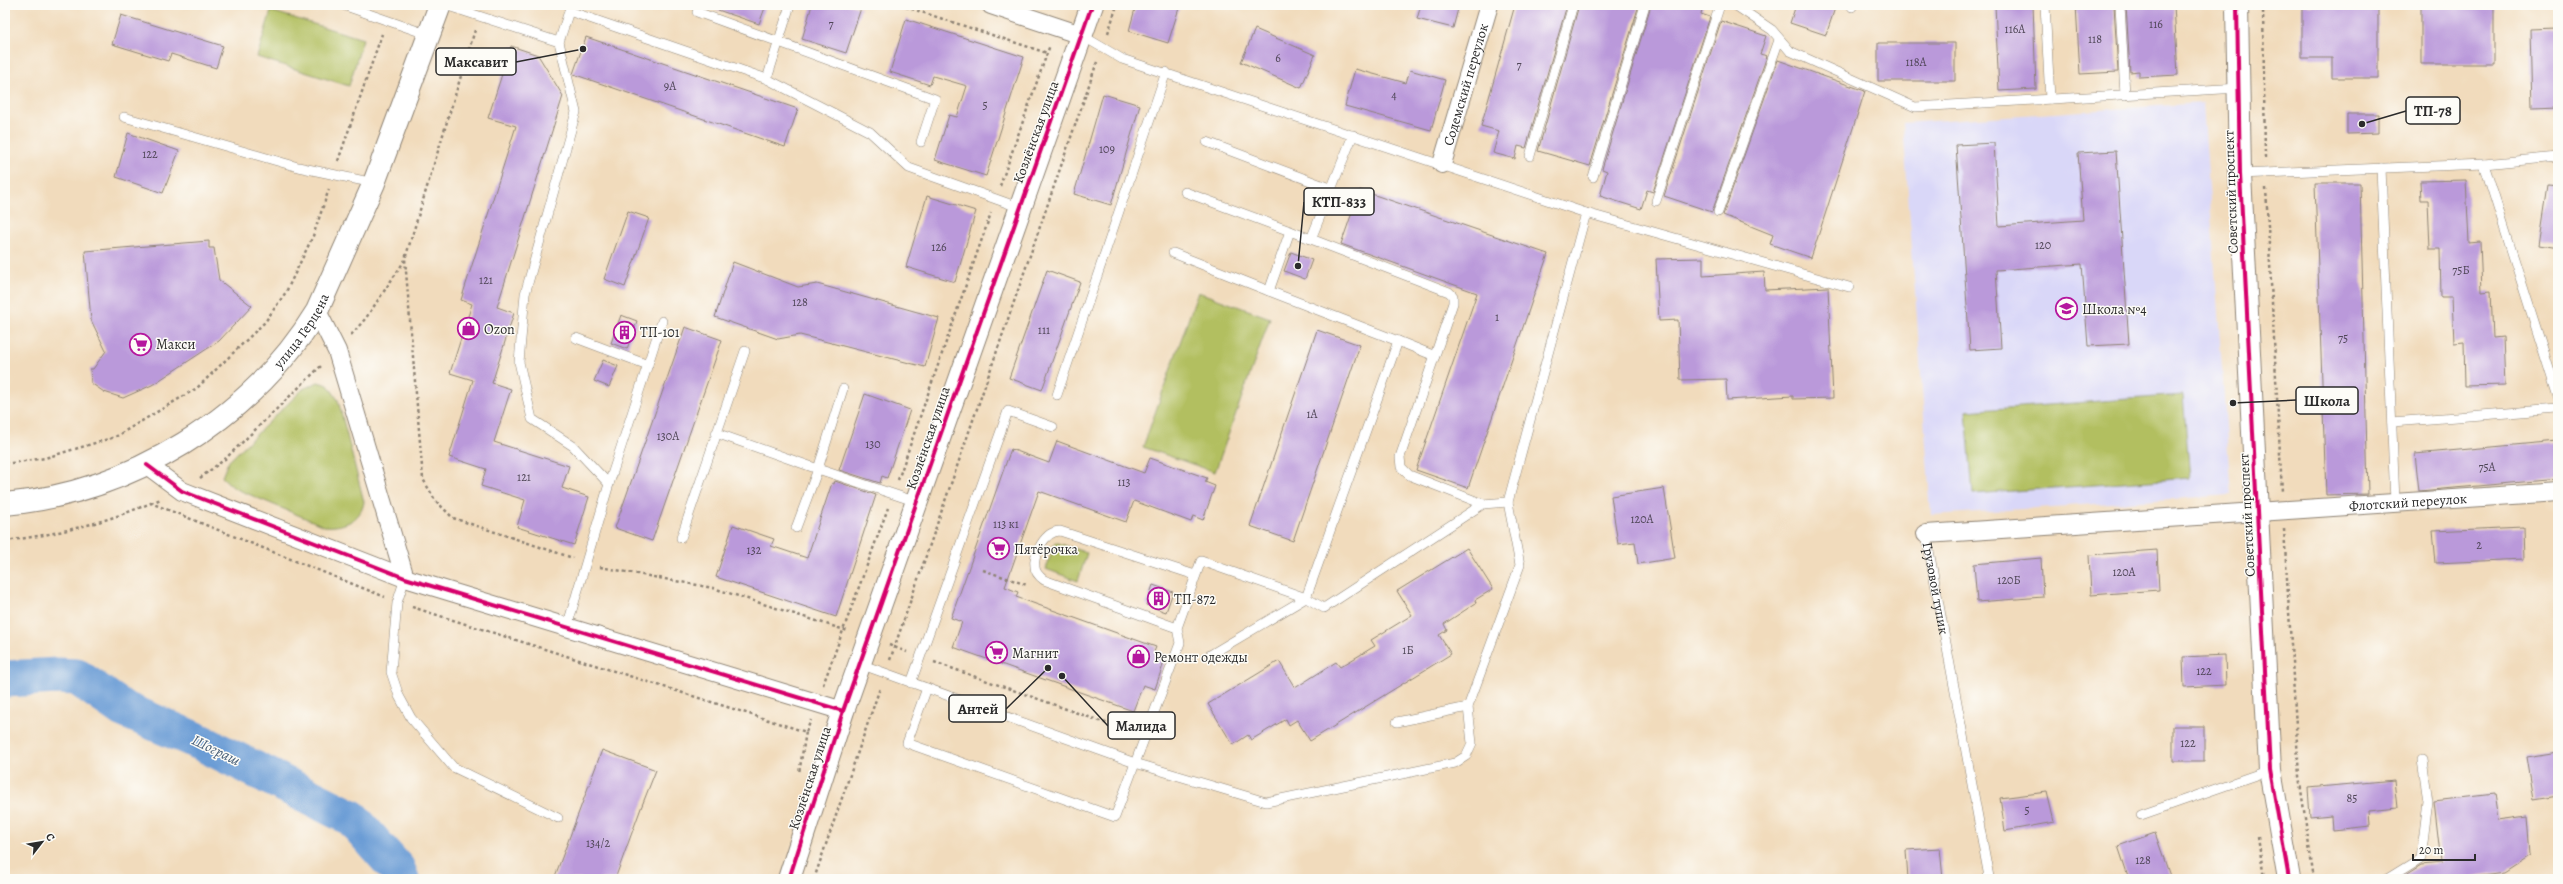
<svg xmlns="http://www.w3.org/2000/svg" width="2563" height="884" viewBox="0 0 2563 884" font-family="Alegreya,serif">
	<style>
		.built { fill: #d9d7f8 }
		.green { fill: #b2bf61; stroke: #6e7546 }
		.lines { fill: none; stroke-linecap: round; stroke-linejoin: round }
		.river { stroke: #6a9cd5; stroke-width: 37 }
		.building { fill: #ba99da }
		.service-casing { stroke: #8e8374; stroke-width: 10 }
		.minor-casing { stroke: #8e8374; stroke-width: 20 }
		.tertiary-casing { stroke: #8e8374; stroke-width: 24 }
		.secondary-casing { stroke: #8e8374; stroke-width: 24 }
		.path { stroke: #8e8374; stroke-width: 2.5; stroke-dasharray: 3 3; stroke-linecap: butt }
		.service { stroke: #fff; stroke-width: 9 }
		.minor { stroke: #fff; stroke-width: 18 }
		.tertiary { stroke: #fff; stroke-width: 22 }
		.secondary { stroke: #fff; stroke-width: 22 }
		.cycleway-casing { stroke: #fdfcf7; stroke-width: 6 }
		.cycleway { stroke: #d6006c; stroke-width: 4 }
		.labels { text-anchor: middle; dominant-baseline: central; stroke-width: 3; stroke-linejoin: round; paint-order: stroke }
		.number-label { font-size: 12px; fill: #4f4657 }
		.street-label { font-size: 14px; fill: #2b2b2b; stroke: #fdfcf7 }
		.poi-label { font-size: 14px; fill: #2b2b2b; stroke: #fdfcf7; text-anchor: start }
		.water-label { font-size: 15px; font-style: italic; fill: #475e77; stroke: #fdfcf7 }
		.leader { fill: none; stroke: #2b2b2b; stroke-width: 1.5 }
		.callout-dot { fill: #2b2b2b; stroke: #fdfcf7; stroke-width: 1.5 }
		.callout { fill: #fdfcf7; stroke: #2b2b2b; stroke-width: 1.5 }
		.callout-label { font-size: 15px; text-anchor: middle; font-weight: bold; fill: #2b2b2b }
	</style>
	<rect width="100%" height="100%" fill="#fdfcf7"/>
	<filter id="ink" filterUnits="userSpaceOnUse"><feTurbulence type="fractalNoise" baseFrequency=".025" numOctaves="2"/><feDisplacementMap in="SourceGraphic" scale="8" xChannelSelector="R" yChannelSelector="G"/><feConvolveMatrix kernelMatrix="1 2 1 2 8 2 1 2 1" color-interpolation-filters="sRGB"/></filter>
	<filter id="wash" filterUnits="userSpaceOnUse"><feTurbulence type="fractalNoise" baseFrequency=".012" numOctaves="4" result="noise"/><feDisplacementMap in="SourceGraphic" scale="16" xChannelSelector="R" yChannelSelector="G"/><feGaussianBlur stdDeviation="0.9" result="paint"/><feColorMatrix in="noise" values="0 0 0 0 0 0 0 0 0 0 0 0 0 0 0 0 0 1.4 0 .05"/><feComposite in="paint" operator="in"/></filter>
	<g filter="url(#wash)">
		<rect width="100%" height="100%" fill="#f1dbbc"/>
		<!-- built -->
		<path class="built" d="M2203 103 2231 495 1931 515 1903 123Z"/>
		<!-- green -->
		<path class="green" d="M271 11 363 39 349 86 257 57Z
			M1198 292 1270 318 1215 472 1143 447Z
			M318 382 328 385 338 400 364 502C361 521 342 528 324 526L234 488 222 477 228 462 303 389Z
			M2183 395 2190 478 1973 494 1966 411Z
			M1055 542 1087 553 1078 581 1046 569Z"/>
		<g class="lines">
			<!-- river -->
			<path class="river" d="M5 679 57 676 77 677 123 709 200 742 352 818 397 869 401 879"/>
		</g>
		<g id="blocks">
			<!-- building -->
			<path class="building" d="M712 5H766L759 24 712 8Z
				M812 5H850L861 8 846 53 802 39Z
				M1136 5H1180L1168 43 1129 31Z
				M1421 5H1459L1453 28 1417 19Z
				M1515 5H1567L1526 148 1518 146 1515 159 1493 153 1499 131 1481 126Z
				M1579 5H1639L1590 166 1538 151Z
				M1651 5H1703L1701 14 1710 17 1653 192 1647 190 1641 209 1600 196 1607 171 1602 169Z
				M1796 5H1836L1826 35 1790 23Z
				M1995 5H2033L2036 89 1999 91Z
				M2076 5H2114L2118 72 2080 74Z
				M2126 5H2174L2178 75 2139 77V71L2130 72Z
				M2302 5H2378V78H2332V58H2302Z
				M2421 5H2494V64H2421Z
				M121 15 223 46 216 68 171 54 168 61 112 44Z
				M906 19 1024 57 986 176 935 160 949 115 957 117 967 86 933 76 930 85 890 72Z
				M1721 21 1766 36 1760 54 1767 56 1712 212 1664 196Z
				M2558 28V108L2532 109 2530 29Z
				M1255 29 1315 55 1301 88 1241 62Z
				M586 37 798 109 785 147 573 74Z
				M1878 43H1955V81H1878Z
				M511 46 538 55 563 96 497 307 514 313 492 383 511 389 494 442 569 466 562 488 589 497 574 545 517 527 525 500 481 486 486 469 449 457 473 380 450 373 472 304 461 300 516 126 488 118Z
				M1778 60 1865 91 1811 258 1770 244 1773 235 1723 215Z
				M1355 69 1406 83 1410 70 1445 80 1431 130 1345 106Z
				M1103 94 1140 105 1111 205 1074 194Z
				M2347 114H2378V133L2347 134Z
				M128 133 179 151 163 193 116 177Z
				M1994 143 1999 226 2083 220 2078 153 2116 151 2129 344 2088 346 2082 264 1996 270 2001 348 1970 350 1956 145Z
				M2466 180 2469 242 2480 241 2482 292 2491 291 2493 338 2503 337 2505 385 2465 386 2464 342 2454 343 2452 297H2441L2440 249H2430L2428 200H2421L2420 181Z
				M2315 183H2360L2368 494 2326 495Z
				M2548 185 2558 186V248L2539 245Z
				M1360 190 1548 254 1468 488 1416 470 1477 293 1341 244Z
				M927 196 976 211 955 282 906 267Z
				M628 211 649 218 625 287 604 279Z
				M209 241V248H214L219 280 252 306 219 341 152 385 123 398 104 392 91 383 90 369H93L106 351 91 320 85 251Z
				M1291 252 1312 260 1305 279 1284 271Z
				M1703 258V276L1764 272 1765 290 1828 287 1833 398 1793 399V396L1727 400 1726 379 1680 380 1678 320 1659 321 1656 259Z
				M733 262 798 287 817 284 939 318 925 367 800 335 778 339 715 317Z
				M1047 270 1080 282 1042 390 1009 378Z
				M621 315 637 321 627 349 611 343Z
				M685 327 722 340 652 541 615 528Z
				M1317 330 1360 345 1293 541 1250 526Z
				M603 360 618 366 609 387 594 381Z
				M865 394 910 410 887 478 882 476 880 483 839 470Z
				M1057 441 1144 473 1150 458 1207 478 1205 482 1215 486 1203 520 1193 516 1191 522 1134 501 1126 522 1039 491 1005 587 1018 592 1016 597 1156 647 1154 652 1166 656 1155 689 1143 685 1133 711 953 647 962 622 951 618 1011 449 1049 463Z
				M2558 441V479L2419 491 2415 454Z
				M835 481 876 495 836 617 716 577 733 525 774 539 771 546 807 558 832 483 834 484Z
				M1664 488 1675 558 1638 564 1635 542 1618 544 1611 496Z
				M2523 527 2524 559 2436 563 2433 531Z
				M1467 548 1493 589 1475 600 1476 603 1444 624 1447 630 1439 635 1451 654 1310 741 1297 720 1289 725 1286 719 1251 740 1248 735 1233 745 1208 704 1279 661 1295 688 1336 662 1340 667 1375 646 1371 640 1412 615 1397 591Z
				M2157 550 2159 590 2091 595 2089 555Z
				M2041 558 2043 597 1977 602 1974 564Z
				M1153 585 1173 592 1166 612 1146 605Z
				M2225 655 2226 685 2184 687 2183 657Z
				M2173 726H2204V761H2173Z
				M602 750 656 770 641 808 615 879H554Z
				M2558 752V796L2533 800 2526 757Z
				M2394 780 2397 808 2370 811 2371 826 2332 830 2331 815 2310 817 2308 788Z
				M2047 792 2054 822 2005 831 2000 798Z
				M2494 794 2498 820 2527 816 2530 855 2504 872 2453 879H2399L2421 865 2441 863 2434 801Z
				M2155 833 2171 879H2129L2118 846Z
				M1940 848 1943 879H1908L1906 850Z"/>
		</g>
	</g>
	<g filter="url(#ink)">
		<use href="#blocks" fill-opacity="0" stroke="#8e8374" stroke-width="1"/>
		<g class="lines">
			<defs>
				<g id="service">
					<path d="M343 5 429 35"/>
					<path d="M445 5 559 42"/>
					<path d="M1735 5 1772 30 1790 51 1915 107 2239 88"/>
					<path d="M2045 5 2050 99"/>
					<path d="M2120 5 2125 95"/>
					<path d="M1852 7 1853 5"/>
					<path d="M569 11 767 79 790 5"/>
					<path d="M697 12 935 99 921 142"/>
					<path d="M1081 35 1122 59 1586 213 1849 287"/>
					<path d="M767 79 870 132 909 168 1021 208"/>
					<path d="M124 117 298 167 374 183"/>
					<path d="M1353 135 1311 239 1449 292 1453 296V303L1400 457 1401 467 1409 475 1483 504 1508 502 1586 213"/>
					<path d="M1207 142 1332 189"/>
					<path d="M1530 156 1573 5"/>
					<path d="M2484 164 2558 157"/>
					<path d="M2381 168 2395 502"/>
					<path d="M2240 174 2484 164 2558 397"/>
					<path d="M1593 177 1645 5"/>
					<path d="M1185 192 1290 231"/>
					<path d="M1656 201 1720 5"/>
					<path d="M1718 212 1779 40"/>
					<path d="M1173 253 1269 291"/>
					<path d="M576 338 648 365"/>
					<path d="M1398 341 1435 356"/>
					<path d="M843 389 818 469 917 502"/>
					<path d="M1057 395 1166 72"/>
					<path d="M2392 422 2558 409"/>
					<path d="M716 433 818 469 796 528"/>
					<path d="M609 484 662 321"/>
					<path id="s1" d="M1926 534 1989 877"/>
					<path d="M681 538 745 351"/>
					<path d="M405 578 397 603 391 672 399 696 411 718 453 767 558 818"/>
					<path d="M567 627 609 484 573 446 532 419 519 362 525 294 576 112 559 42 571 5"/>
					<path d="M1177 628 1044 580C1040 577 1035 573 1035 567 1033 554 1045 531 1060 531L1195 575"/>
					<path d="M1210 655 1306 598 1398 341 1269 291 1290 231 1311 239"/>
					<path d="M860 664 1135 763 1266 802 1455 763 1466 756 1472 743 1468 707 1520 565 1508 502"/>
					<path d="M911 683 1008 411 1053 427"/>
					<path d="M927 688 907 743 1115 817 1180 643 1177 628 1201 561 1306 598 1324 608 1483 504"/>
					<path d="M1397 722 1468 707"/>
					<path d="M2141 815 2270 770"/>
					<path d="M2387 879 2421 858 2428 801 2422 760"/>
				</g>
				<g id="minor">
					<path d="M991 5 1081 35"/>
					<path id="s2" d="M1442 164 1489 5"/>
					<path d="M317 311 337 351 405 578"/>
					<path d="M147 465 182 491 405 578 843 711"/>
					<path id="s3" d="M1926 534 2558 492"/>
				</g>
				<path id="tertiary" d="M2237 5 2240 174 2270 770 2289 879
					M789 879 843 711 1092 5"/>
				<g id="secondary">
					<path id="s4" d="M5 504C130 493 252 418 317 311L374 183 440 5"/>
				</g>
			</defs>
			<!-- service casing -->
			<use href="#service" class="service-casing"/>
			<!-- minor casing -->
			<use href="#minor" class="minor-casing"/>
			<!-- tertiary casing -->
			<use href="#tertiary" class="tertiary-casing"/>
			<!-- secondary casing -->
			<use href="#secondary" class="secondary-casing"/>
			<!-- path -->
			<path class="path" d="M900 5 1047 53
				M2263 5 2265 159
				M475 30 405 259 423 479 435 500 453 518 573 558
				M1108 33 1117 5
				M338 161 382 34
				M1000 186 1050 45
				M2266 188 2282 492
				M351 335 366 318 405 260
				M5 464 45 458 115 437 197 388 265 322 286 292 313 236 329 189
				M200 478 225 459 321 366
				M898 480 991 213
				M151 503 161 499
				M2284 529 2299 776 2314 879
				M5 541C58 534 101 524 151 503L385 597
				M600 567 713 588 848 631
				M983 570 1027 585
				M412 607 806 732 799 773
				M889 645 907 652
				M890 660 1097 62
				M934 662 1131 732
				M823 685 888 508
				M806 732 811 720
				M2258 836 2264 879
				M814 879 880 688"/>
			<!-- service -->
			<use href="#service" class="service"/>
			<!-- minor -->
			<use href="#minor" class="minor"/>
			<!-- tertiary -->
			<use href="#tertiary" class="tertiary"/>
			<!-- secondary -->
			<use href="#secondary" class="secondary"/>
			<defs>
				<path id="cycleway" d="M2237 5 2240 174 2270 770 2289 879
					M147 465 182 491 405 578 843 711
					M789 879 843 711 1092 5"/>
			</defs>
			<!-- cycleway casing -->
			<use href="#cycleway" class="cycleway-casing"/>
			<!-- cycleway -->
			<use href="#cycleway" class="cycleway"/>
		</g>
	</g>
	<!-- icons -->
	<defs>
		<symbol id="school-ring" viewBox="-11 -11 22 22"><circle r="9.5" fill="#fdfcf7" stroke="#b5179e" stroke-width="1.5"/><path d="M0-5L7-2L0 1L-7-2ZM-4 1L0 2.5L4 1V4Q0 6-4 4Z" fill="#b5179e"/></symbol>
		<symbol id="shop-ring" viewBox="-11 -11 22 22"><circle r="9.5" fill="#fdfcf7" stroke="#b5179e" stroke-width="1.5"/><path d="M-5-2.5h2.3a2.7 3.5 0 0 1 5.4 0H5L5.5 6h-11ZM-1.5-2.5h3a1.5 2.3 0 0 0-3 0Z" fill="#b5179e"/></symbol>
		<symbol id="building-ring" viewBox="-11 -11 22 22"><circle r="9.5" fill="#fdfcf7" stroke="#b5179e" stroke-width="1.5"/><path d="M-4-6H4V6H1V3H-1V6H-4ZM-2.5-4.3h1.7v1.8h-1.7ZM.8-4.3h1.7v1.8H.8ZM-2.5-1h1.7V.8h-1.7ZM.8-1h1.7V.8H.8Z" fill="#b5179e"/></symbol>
		<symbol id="supermarket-ring" viewBox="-11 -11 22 22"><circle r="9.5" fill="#fdfcf7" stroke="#b5179e" stroke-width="1.5"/><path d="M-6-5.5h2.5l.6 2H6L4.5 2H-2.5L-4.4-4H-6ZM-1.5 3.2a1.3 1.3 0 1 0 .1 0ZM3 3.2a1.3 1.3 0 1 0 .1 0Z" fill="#b5179e"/></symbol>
	</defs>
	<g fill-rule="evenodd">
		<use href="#school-ring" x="2054" y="296" width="25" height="25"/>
		<use href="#shop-ring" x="456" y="316" width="25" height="25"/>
		<use href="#building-ring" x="612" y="320" width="25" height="25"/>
		<use href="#supermarket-ring" x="128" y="332" width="25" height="25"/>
		<use href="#supermarket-ring" x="986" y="536" width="25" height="25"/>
		<use href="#building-ring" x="1146" y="586" width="25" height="25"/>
		<use href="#supermarket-ring" x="984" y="640" width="25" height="25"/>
		<use href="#shop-ring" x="1126" y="644" width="25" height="25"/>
	</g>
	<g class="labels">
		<!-- number labels -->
		<g class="number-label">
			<text x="831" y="24">7</text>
			<text x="2156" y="24">116</text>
			<text x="2015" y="29">116А</text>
			<text x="2095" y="39">118</text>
			<text x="1278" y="58">6</text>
			<text x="1916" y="62">118А</text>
			<text x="1519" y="65">7</text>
			<text x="670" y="86">9А</text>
			<text x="1394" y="95">4</text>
			<text x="985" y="105">5</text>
			<text x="1107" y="149">109</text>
			<text x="150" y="154">122</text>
			<text x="2043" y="245">120</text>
			<text x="939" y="247">126</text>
			<text x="2461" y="270">75Б</text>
			<text x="486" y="280">121</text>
			<text x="800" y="302">128</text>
			<text x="1497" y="317">1</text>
			<text x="1044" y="330">111</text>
			<text x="2343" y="338">75</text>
			<text x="1312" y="414">1А</text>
			<text x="668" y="436">130А</text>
			<text x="873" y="444">130</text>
			<text x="2487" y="467">75А</text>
			<text x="524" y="477">121</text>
			<text x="1124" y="482">113</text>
			<text x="1642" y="519">120А</text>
			<text x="1006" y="524">113 к1</text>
			<text x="2479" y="545">2</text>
			<text x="754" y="550">132</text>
			<text x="2124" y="572">120А</text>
			<text x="2009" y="580">120Б</text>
			<text x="1408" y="650">1Б</text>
			<text x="2204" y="671">122</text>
			<text x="2188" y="743">122</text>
			<text x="2352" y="798">85</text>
			<text x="2027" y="810">5</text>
			<text x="598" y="843">134/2</text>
			<text x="2143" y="860">128</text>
		</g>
		<!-- street labels -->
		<g class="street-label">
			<text stroke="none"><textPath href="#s2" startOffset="83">Содемский переулок</textPath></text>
			<text transform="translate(1036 132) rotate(-70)">Козлёнская улица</text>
			<text transform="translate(2231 192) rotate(-92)">Советский проспект</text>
			<text stroke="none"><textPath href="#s4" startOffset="355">улица Герцена</textPath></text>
			<text transform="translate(928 438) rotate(-71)">Козлёнская улица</text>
			<text stroke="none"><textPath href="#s3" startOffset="483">Флотский переулок</textPath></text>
			<text transform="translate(2247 515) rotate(-93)">Советский проспект</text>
			<text stroke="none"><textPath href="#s1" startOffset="55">Грузовой тупик</textPath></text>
			<text transform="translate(810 778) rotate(-72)">Козлёнская улица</text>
		</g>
		<!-- poi labels -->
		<g class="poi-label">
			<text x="2082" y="309">Школа №4</text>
			<text x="484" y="329">Ozon</text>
			<text x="640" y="332">ТП-101</text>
			<text x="156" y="344">Макси</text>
			<text x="1014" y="549">Пятёрочка</text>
			<text x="1174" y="599">ТП-872</text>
			<text x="1012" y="653">Магнит</text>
			<text x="1154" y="657">Ремонт одежды</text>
		</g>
		<!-- water labels -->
		<g class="water-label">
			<text transform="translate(216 750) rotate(26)">Шограш</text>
		</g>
	</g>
	<!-- callouts -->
	<path class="leader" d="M583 49L516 62M2362 124L2406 111M1298 266L1304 202M2233 403L2296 400M1048 668L1006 709M1062 676L1108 726"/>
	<g class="callout-dot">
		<circle cx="583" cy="49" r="4"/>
		<circle cx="2362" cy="124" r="4"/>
		<circle cx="1298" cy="266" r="4"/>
		<circle cx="2233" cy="403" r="4"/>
		<circle cx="1048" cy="668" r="4"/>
		<circle cx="1062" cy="676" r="4"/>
	</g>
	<g class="callout">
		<rect x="436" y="48" width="80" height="27" rx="4"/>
		<rect x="2406" y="97" width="54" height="27" rx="4"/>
		<rect x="1304" y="188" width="70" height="27" rx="4"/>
		<rect x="2296" y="387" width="62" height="27" rx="4"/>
		<rect x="949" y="695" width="57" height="27" rx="4"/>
		<rect x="1108" y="712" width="67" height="27" rx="4"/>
	</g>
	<g class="callout-label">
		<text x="476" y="67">Максавит</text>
		<text x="2433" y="116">ТП-78</text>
		<text x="1339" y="207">КТП-833</text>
		<text x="2327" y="406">Школа</text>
		<text x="978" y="714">Антей</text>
		<text x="1141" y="731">Малида</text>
	</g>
	<!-- margin -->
	<rect width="2563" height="884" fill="none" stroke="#fdfcf7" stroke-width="20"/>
	<!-- north arrow -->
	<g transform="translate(42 842) rotate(59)" stroke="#fdfcf7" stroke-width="3" paint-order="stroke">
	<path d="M0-3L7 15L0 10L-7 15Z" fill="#2b2b2b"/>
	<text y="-6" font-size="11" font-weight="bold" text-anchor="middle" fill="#2b2b2b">С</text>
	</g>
	<!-- scale -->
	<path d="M2413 854v6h62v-6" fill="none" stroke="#2b2b2b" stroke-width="2"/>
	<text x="2419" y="854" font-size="12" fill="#2b2b2b" stroke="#fdfcf7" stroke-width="3" paint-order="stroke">20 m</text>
</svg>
